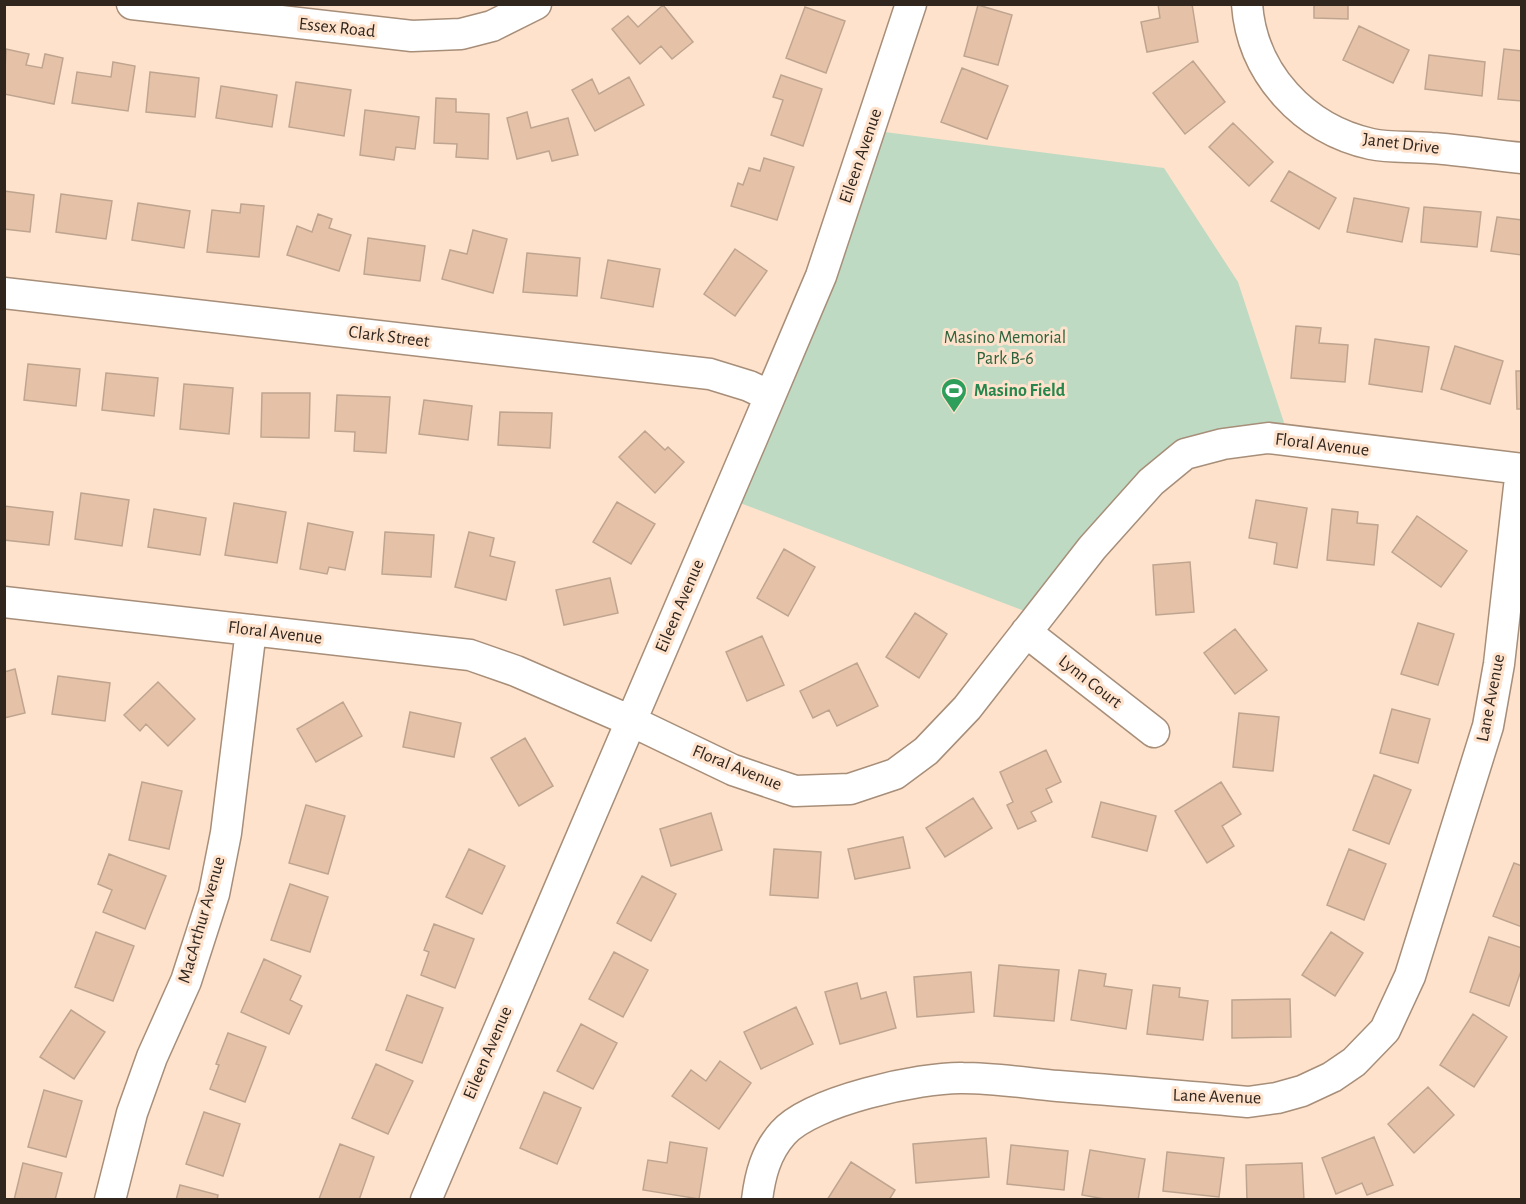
<svg xmlns="http://www.w3.org/2000/svg" width="1526" height="1204" viewBox="0 0 1526 1204" font-family="'Alegreya Sans',sans-serif">
	<style>
		.green { fill: #bedac3 }
		.building { fill: #e5c2a7; stroke: #bfa590; stroke-width: 1.5 }
		.lines { fill: none; stroke-linecap: round; stroke-linejoin: round }
		.minor-casing { stroke: #a78e79; stroke-width: 33 }
		.minor { stroke: #fff; stroke-width: 30 }
		.labels { text-anchor: middle; dominant-baseline: central; stroke-width: 6; stroke-linejoin: round; paint-order: stroke }
		.street-label { font-size: 18px; fill: #31261e; stroke: #fee2cc }
		.park-label { font-size: 18px; fill: #2d623c; stroke: #fee2cc }
		.leisure-label { font-size: 18px; font-weight: bold; fill: #27864d; stroke: #fee2cc; text-anchor: start }
	</style>
	<rect width="100%" height="100%" fill="#fee2cc"/>
	<!-- green -->
	<path class="green" d="M869 130 1164 168 1238 282 1290 441 1185 454 1038 616 727 498Z"/>
	<!-- building -->
	<path class="building" d="M1158 4H1192L1198 42 1147 52 1141 22 1160 18Z
		M1314 4H1348V19L1314 18Z
		M663 5 693 42 672 59 661 46 640 64 612 29 628 16 638 27Z
		M978 5 1012 15 998 65 964 56Z
		M805 7 845 21 826 73 786 58Z
		M1359 26 1409 50 1393 83 1343 60Z
		M6 49 29 54 26 65 42 68 45 54 63 58 54 104 4 94Z
		M1504 49 1522 51V101L1498 99Z
		M1429 55 1485 62 1482 96 1425 89Z
		M1193 61 1225 102 1185 134 1153 93Z
		M113 62 135 66 128 111 72 103 77 72 111 77Z
		M962 68 1008 86 987 139 941 122Z
		M150 72 199 78 195 117 146 112Z
		M781 75 822 89 803 146 771 135 783 100 773 97Z
		M629 77 644 105 595 131 572 90 592 79 599 94Z
		M296 82 351 90 344 136 289 127Z
		M221 86 277 95 272 127 216 118Z
		M436 98 456 99V112L489 114 488 159 456 157 457 144 434 143Z
		M365 110 419 117 415 149 396 147 394 160 360 155Z
		M527 112 531 128 568 118 578 155 552 161 549 151 517 159 507 118Z
		M1233 123 1273 162 1249 186 1209 147Z
		M764 158 794 167 777 220 731 206 738 183 743 185 749 168 760 171Z
		M1289 171 1336 198 1319 229 1271 201Z
		M4 191 34 195 30 232 4 229Z
		M61 194 112 201 106 239 56 232Z
		M1354 198 1409 208 1402 242 1347 232Z
		M138 203 190 211 184 248 132 240Z
		M241 204 264 206 259 257 207 252 212 210 240 213Z
		M1424 207 1481 212 1477 247 1421 242Z
		M318 214 332 219 329 228 351 235 339 271 287 255 297 226 312 232Z
		M1497 217 1522 220V255L1491 251Z
		M473 230 507 239 493 293 442 279 450 250 467 254Z
		M368 238 425 246 420 281 364 274Z
		M735 249 767 271 735 316 704 294Z
		M527 253 580 258 577 296 523 292Z
		M608 260 660 269 653 307 601 298Z
		M1296 326 1321 328 1319 343 1348 345 1345 382 1291 378Z
		M1375 339 1429 347 1422 392 1369 384Z
		M1455 346 1503 361 1490 404 1441 389Z
		M28 364 80 369 76 406 24 400Z
		M1516 371H1522V409H1517Z
		M106 373 158 378 154 416 102 410Z
		M184 384 233 388 229 434 180 429Z
		M262 393H310L309 438 261 437Z
		M337 395 390 397 386 453 354 451 355 432 335 431Z
		M424 400 472 406 468 440 419 434Z
		M500 412 552 413 550 448 498 445Z
		M645 431 665 450 668 447 684 462 655 493 619 457Z
		M81 493 129 500 122 546 75 539Z
		M1256 500 1307 508 1297 568 1274 564 1277 543 1249 538Z
		M617 502 655 524 631 564 593 542Z
		M234 503 286 512 277 563 225 555Z
		M4 506 53 512 49 545 4 540Z
		M154 509 206 518 200 555 148 547Z
		M1332 509 1358 512 1357 523 1378 525 1374 565 1327 560Z
		M1417 516 1467 551 1441 587 1392 552Z
		M308 523 353 532 345 570 329 567 327 574 300 569Z
		M385 532 434 535 431 577 382 574Z
		M469 532 494 538 490 556 515 562 506 600 455 587Z
		M784 549 815 567 788 616 757 598Z
		M1190 562 1194 612 1156 615 1153 565Z
		M610 578 618 613 564 625 556 590Z
		M915 613 947 634 919 678 886 657Z
		M1418 623 1454 634 1438 685 1401 674Z
		M1235 629 1267 670 1235 694 1204 653Z
		M762 636 784 685 747 701 726 652Z
		M857 663 878 706 837 726 829 710 813 718 800 691Z
		M15 669 25 713 4 718V672Z
		M58 676 110 683 105 721 52 714Z
		M158 682 195 719 168 746 146 724 140 731 124 715Z
		M343 702 362 736 316 762 297 729Z
		M1392 709 1430 719 1418 763 1380 753Z
		M410 712 461 723 454 757 403 747Z
		M1239 713 1279 717 1273 771 1233 767Z
		M525 738 553 786 519 806 491 758Z
		M1046 750 1061 782 1046 789 1052 802 1031 812 1036 821 1018 829 1007 805 1013 802 1000 772Z
		M1374 775 1411 790 1389 844 1353 830Z
		M142 782 182 791 169 849 129 840Z
		M1221 782 1241 814 1222 826 1234 846 1207 863 1175 811Z
		M973 798 992 828 945 857 926 828Z
		M1101 802 1156 816 1147 851 1092 837Z
		M306 805 345 816 328 874 289 863Z
		M711 813 722 850 671 866 660 829Z
		M903 837 910 868 855 879 848 849Z
		M469 849 505 866 482 914 446 897Z
		M774 849 821 852 818 898 770 895Z
		M1349 849 1386 864 1364 920 1327 905Z
		M109 854 166 876 145 929 103 912 112 890 98 884Z
		M1514 863 1522 866V927L1493 916Z
		M642 876 676 894 651 941 617 923Z
		M290 884 328 897 310 952 271 940Z
		M434 924 474 939 455 988 421 975 429 952 424 950Z
		M96 932 134 946 113 1001 75 987Z
		M1331 932 1363 953 1335 996 1302 975Z
		M1489 937 1522 948V968L1509 1006 1470 992Z
		M614 952 648 970 623 1017 589 999Z
		M264 959 301 976 290 1000 302 1006 289 1034 241 1012Z
		M999 965 1059 970 1054 1021 994 1016Z
		M1079 970 1106 974 1104 986 1132 990 1126 1029 1071 1020Z
		M971 972 974 1012 917 1017 914 977Z
		M857 983 861 999 886 992 896 1028 840 1044 825 992Z
		M1153 985 1180 988 1179 997 1208 1001 1203 1040 1147 1034Z
		M407 995 443 1008 422 1063 386 1050Z
		M1290 999 1291 1037 1232 1038V1000Z
		M796 1007 813 1044 761 1069 744 1032Z
		M71 1010 105 1032 74 1079 40 1057Z
		M1473 1014 1507 1037 1474 1087 1440 1065Z
		M581 1024 617 1043 593 1089 557 1071Z
		M228 1033 266 1047 245 1102 210 1089 219 1065 216 1064Z
		M720 1061 751 1083 719 1129 672 1096 691 1070 706 1081Z
		M376 1064 413 1081 388 1134 352 1118Z
		M1428 1087 1454 1115 1414 1153 1388 1124Z
		M44 1090 82 1101 66 1157 28 1147Z
		M544 1092 581 1108 557 1164 520 1148Z
		M204 1112 240 1124 223 1176 186 1164Z
		M1374 1137 1393 1185 1367 1195 1362 1183 1336 1194 1322 1158Z
		M986 1138 989 1177 916 1183 913 1144Z
		M670 1142 707 1148 699 1199 643 1190 648 1160 667 1163Z
		M340 1144 374 1157 359 1200 319 1199Z
		M1011 1145 1068 1151 1064 1190 1007 1184Z
		M1090 1150 1145 1159 1138 1200H1110L1082 1195Z
		M1167 1152 1224 1158 1219 1197 1163 1191Z
		M851 1162 895 1190 889 1200H827Z
		M23 1163 62 1173 55 1200H14Z
		M1302 1163 1304 1200H1247L1246 1165Z
		M180 1185 218 1195 217 1200H176Z"/>
	<g class="lines">
		<defs>
			<path id="minor" d="M132 4 412 36 461 34 492 26 536 4
				M1247 4C1252 74 1304 129 1371 144 1390 148 1411 146 1431 148 1461 150 1491 155 1522 158
				M4 293 710 374 749 386 770 396
				M4 602 470 655 516 671 631 721 733 770 795 791 850 789 895 774 926 751 967 708 1092 548 1151 482 1185 454 1223 444 1268 438 1522 469
				M1026 632 1154 732
				M110 1200 132 1113 152 1057 186 981 214 894 226 833 251 630
				M426 1200 751 441 821 276 911 4
				M757 1200C760 1175 766 1152 783 1133 811 1101 920 1077 963 1078 994 1078 1026 1083 1058 1086 1121 1091 1184 1096 1248 1102L1277 1098 1302 1091 1332 1077 1354 1062 1385 1030 1410 976 1488 726 1499 664 1521 469"/>
		</defs>
		<!-- minor casing -->
		<use href="#minor" class="minor-casing"/>
		<!-- minor -->
		<use href="#minor" class="minor"/>
	</g>
	<!-- icons -->
	<defs>
		<symbol id="stadium-pin" viewBox="-11 -11 22 30"><path d="M0 17L-7.5 6A9.5 9.5 0 1 1 7.5 6Z" fill="#2e9e5b" stroke="#fee2cc"/><path d="M0-5a6.5 5 0 1 0 0 10a6.5 5 0 1 0 0-10ZM-3.5-1.8h7v3.6h-7Z" fill="#fff"/></symbol>
	</defs>
	<g fill-rule="evenodd">
		<use href="#stadium-pin" x="939" y="376" width="30" height="40"/>
	</g>
	<g class="labels">
		<!-- street labels -->
		<g class="street-label">
			<text transform="translate(337 28) rotate(6)">Essex Road</text>
			<text transform="translate(1401 144) rotate(7)">Janet Drive</text>
			<text transform="translate(861 156) rotate(-71)">Eileen Avenue</text>
			<text transform="translate(389 337) rotate(7)">Clark Street</text>
			<text transform="translate(1322 445) rotate(7)">Floral Avenue</text>
			<text transform="translate(680 606) rotate(-67)">Eileen Avenue</text>
			<text transform="translate(275 633) rotate(7)">Floral Avenue</text>
			<text transform="translate(1090 682) rotate(38)">Lynn Court</text>
			<text transform="translate(1491 698) rotate(-79)">Lane Avenue</text>
			<text transform="translate(737 768) rotate(22)">Floral Avenue</text>
			<text transform="translate(202 920) rotate(-74)">MacArthur Avenue</text>
			<text transform="translate(488 1053) rotate(-67)">Eileen Avenue</text>
			<text transform="translate(1217 1097) rotate(2)">Lane Avenue</text>
		</g>
		<!-- park labels -->
		<g class="park-label">
			<text x="1005" y="338">Masino Memorial<tspan x="1005" dy="21">Park B-6</tspan></text>
		</g>
		<!-- leisure labels -->
		<g class="leisure-label">
			<text x="974" y="391">Masino Field</text>
		</g>
	</g>
	<!-- border -->
	<rect width="1526" height="1204" fill="none" stroke="#31261e" stroke-width="12"/>
</svg>
